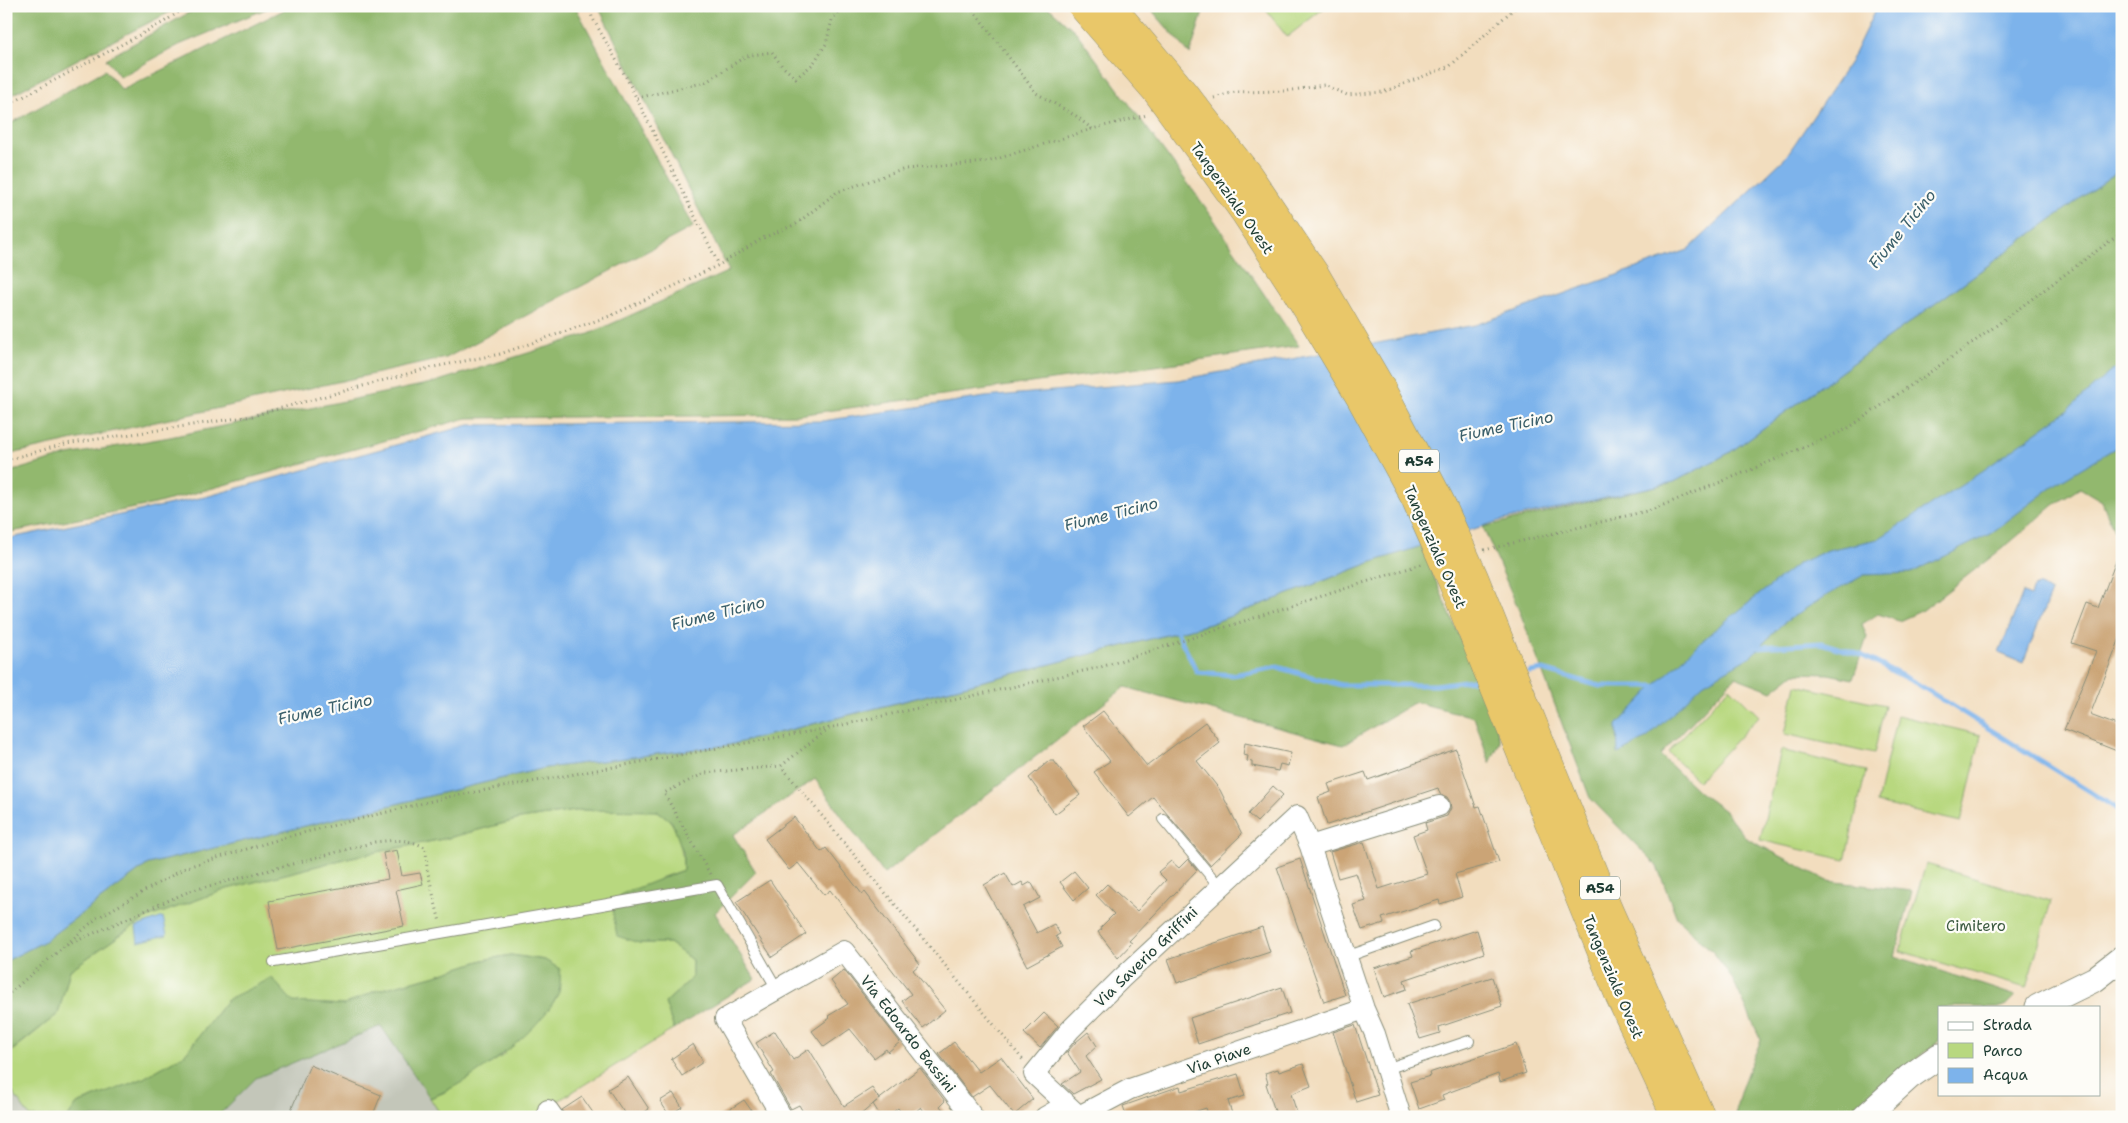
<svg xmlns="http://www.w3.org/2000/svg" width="2128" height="1123" viewBox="0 0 2128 1123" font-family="'Shantell Sans',sans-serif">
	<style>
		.industrial { fill: #c3c6b9 }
		.green { fill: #b8d87f; stroke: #6c8a5a }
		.forest { fill: #92b86e; stroke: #587a51 }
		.water { fill: #7db3eb; stroke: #4e7890 }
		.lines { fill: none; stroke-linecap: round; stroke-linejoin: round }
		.stream { stroke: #7db3eb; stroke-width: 5 }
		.building { fill: #cba476 }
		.service-casing { stroke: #888d79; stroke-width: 12 }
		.minor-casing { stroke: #888d79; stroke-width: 22 }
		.tertiary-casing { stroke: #888d79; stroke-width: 27 }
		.motorway-casing { stroke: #888d79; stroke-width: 29 }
		.path { stroke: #888d79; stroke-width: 3; stroke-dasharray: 1 4; stroke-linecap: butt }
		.service { stroke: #fff; stroke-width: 10 }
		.minor { stroke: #fff; stroke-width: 20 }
		.tertiary { stroke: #fff; stroke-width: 25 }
		.motorway { stroke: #e9c769; stroke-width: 28 }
		.motorway-bridge-casing { stroke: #888d79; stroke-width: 29; stroke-linecap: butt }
		.motorway-bridge { stroke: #e9c769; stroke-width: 28 }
		.labels { text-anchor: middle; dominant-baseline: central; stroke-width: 4.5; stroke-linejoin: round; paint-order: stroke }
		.shield { fill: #fdfcf7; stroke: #62766e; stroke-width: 1 }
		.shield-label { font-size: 14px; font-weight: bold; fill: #1f3d34 }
		.street-label { font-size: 15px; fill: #1f3d34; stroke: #fdfcf7 }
		.park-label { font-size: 15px; fill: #3e5c43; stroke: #fdfcf7 }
		.water-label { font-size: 16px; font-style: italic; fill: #3b606b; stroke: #fdfcf7 }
	</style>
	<rect width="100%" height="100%" fill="#fdfcf7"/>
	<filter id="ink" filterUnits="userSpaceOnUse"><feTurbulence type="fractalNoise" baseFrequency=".02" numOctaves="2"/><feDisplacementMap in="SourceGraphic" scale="10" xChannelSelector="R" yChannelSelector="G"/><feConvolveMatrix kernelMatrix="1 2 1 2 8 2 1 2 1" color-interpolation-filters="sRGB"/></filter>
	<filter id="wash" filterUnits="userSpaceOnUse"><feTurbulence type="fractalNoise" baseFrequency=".0096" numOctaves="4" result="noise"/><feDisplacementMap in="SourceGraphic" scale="20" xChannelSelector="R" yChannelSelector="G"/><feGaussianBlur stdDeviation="1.12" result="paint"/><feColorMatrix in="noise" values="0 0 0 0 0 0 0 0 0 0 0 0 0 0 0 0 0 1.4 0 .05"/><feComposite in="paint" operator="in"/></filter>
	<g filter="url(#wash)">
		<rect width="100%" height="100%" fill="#f2ddbe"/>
		<!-- industrial -->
		<path class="industrial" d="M381 1026 442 1117H217L256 1078Z
			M6 1083 30 1117H6Z"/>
		<!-- green -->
		<path class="green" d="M1263 6H1323L1324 8 1287 37Z
			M1796 685 1885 705 1874 754 1785 734Z
			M1730 687 1759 716 1698 781 1668 752Z
			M1897 715 1981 735 1961 822 1877 803Z
			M1781 750 1866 771 1845 860 1760 840Z
			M582 810C594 810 653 808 659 812 679 822 683 851 683 870L660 878 639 943H669L692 960V978L665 1003 674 1029 532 1117H442L430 1098 443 1093 504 1055 545 960 511 955 483 960 433 976 375 991 344 1005 228 999 185 1054 142 1079 77 1104 68 1117H30L6 1083V1056L58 1014 70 970 126 931 147 918 227 889 352 857 448 838 520 819Z
			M1926 864 2051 901 2026 988 1900 951Z"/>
		<!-- forest -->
		<path class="forest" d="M6 6H182L93 51 6 98Z
			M201 6H273L179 45 120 77 106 59Z
			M292 6H575L693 227 446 358 6 455V126L105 70 122 90Z
			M598 6H1047L1076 32 1206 208 1299 346 798 415 467 418 155 504 6 533V473L68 455 170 437 432 383 589 334 729 271Z
			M1148 6H1205L1190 54Z
			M2122 171V525L2114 531 2102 501 2080 488 2054 505 2008 544 1923 610 1899 621 1878 614 1862 624 1867 637 1853 679 1828 674 1795 673 1772 691 1735 677 1660 755 1699 792 1725 811 1746 838 1828 881 1912 891 1895 956 2016 996 2007 1005 2002 1007H1939V1041L1842 1117H1737C1732 1103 1755 1055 1761 1040L1732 978 1714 953 1677 918 1657 866 1590 798 1521 615 1483 527 1674 482 1729 453 2114 174Z
			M1421 546 1494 717 1500 742 1490 763 1474 717 1415 702 1343 745 1125 687 884 874 815 779 733 835 756 872 715 913 755 979 674 1029 665 1003 692 978V960L669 943H639L617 936 612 908 622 894 683 870V852L672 822 658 811 582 810 520 819 448 838 352 857 227 889 147 918 126 931 70 970 58 1014 6 1055V961L43 942 148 864 545 768 729 745 913 699 1210 624 1375 561Z
			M511 955 545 960 560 969C560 975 561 985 559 992 541 1032 470 1083 430 1098L381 1026 256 1078 217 1117H68L77 1104 142 1079 185 1054 228 999 272 978 293 1002 344 1005 375 991 433 976 483 960Z"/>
		<!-- water -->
		<path class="water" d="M1877 6H2122V166L2114 174 1729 453 1674 482 1499 521 1375 561 1210 624 729 745 545 768 148 864 43 942 6 961V539L205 497 469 425 822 421 985 397 1178 380 1475 325 1688 250 1785 158 1850 62Z
			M2122 365V436L2117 447 2060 481 1990 534 1911 573 1864 575 1819 600 1782 624 1751 656 1703 684 1647 738 1618 754 1617 725 1654 686 1713 631 1799 563 1828 550 1878 539 1971 479 2068 410 2110 372Z
			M2038 585 2051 592 2023 663 1999 653 2023 593 2031 596 2034 587Z
			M163 917 167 935 138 942 136 927Z"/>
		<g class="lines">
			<!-- stream -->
			<path class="stream" d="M1177 632 1197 672 1233 675 1277 667 1341 685H1436L1480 679
				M1759 647 1821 643 1861 655 1916 683 2122 812
				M1530 672 1543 670 1600 686H1654"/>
		</g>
		<g id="blocks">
			<!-- building -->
			<path class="building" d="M2121 548 2122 633 2090 715 2122 727V753L2064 730 2096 651 2072 643 2087 604 2098 608Z
				M1103 711 1147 766 1205 722 1217 738 1220 743 1197 761 1220 790 1242 834 1210 865 1153 797 1129 817 1094 772 1110 761 1083 726Z
				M1245 743 1291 753 1288 766 1280 764 1278 771 1252 766V762L1247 761 1248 756 1243 755Z
				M1456 749 1476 807 1480 806 1499 862 1455 874 1462 897 1440 904 1439 900 1382 918 1384 923 1362 930 1353 905 1366 901 1356 873 1338 878 1330 852 1364 842 1379 889 1427 874 1413 835 1427 830 1425 823 1447 816 1451 808 1450 802 1447 797 1440 794 1438 788 1327 825 1318 797 1331 792 1328 784 1365 772 1368 780Z
				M1049 761H1054L1080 795 1055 814 1029 778Z
				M1273 786 1283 795 1257 822 1248 814Z
				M794 817 821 852 826 848 862 894 865 892 920 964 913 970 945 1010 923 1028 902 1001 911 994 830 890 824 895 798 863 789 870 765 839Z
				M397 850 402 876 420 873 423 884 396 890 404 926 278 950 269 901 388 879 383 853Z
				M1188 859 1197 870 1129 941 1132 943 1118 958 1098 932 1102 929 1101 927 1114 914 1096 895 1107 884 1137 911 1166 880 1158 872 1171 861 1179 868Z
				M1300 859 1345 995 1324 1002 1277 867Z
				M1074 871 1088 888 1074 900 1060 882Z
				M1005 873 1013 887 1022 882 1024 886 1031 882 1040 898 1023 907 1037 933 1054 924 1060 934 1056 936 1062 947 1027 966 984 885Z
				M770 880 806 934 772 957 736 902Z
				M1262 927 1270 952 1177 983 1168 959Z
				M1477 930 1484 953 1404 980 1407 989 1384 997 1374 968 1413 956 1411 951Z
				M844 970 900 1042 888 1052 886 1049 874 1058 850 1029 824 1047 812 1031 830 1018 828 1016 848 1004 831 981Z
				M1492 977 1502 1006 1439 1027 1440 1033 1420 1039 1407 1004Z
				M1282 987 1290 1013 1198 1044 1190 1018Z
				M1044 1013 1058 1026 1040 1048 1024 1033Z
				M1355 1025 1378 1095 1356 1102 1333 1032Z
				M775 1031 793 1060 809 1049 844 1106 872 1088 879 1099 858 1117H806L799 1105 791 1109 771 1074 774 1072 756 1043Z
				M1088 1032 1097 1046 1086 1056 1101 1079 1073 1094 1062 1084 1080 1072 1067 1052 1076 1042Z
				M954 1042 979 1072 1001 1057 1033 1099 1014 1115 990 1085 972 1097 939 1054Z
				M693 1044 703 1062 682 1076 671 1059Z
				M1516 1044 1526 1073 1500 1082 1498 1074 1442 1095 1444 1100 1419 1109 1410 1082 1430 1076 1429 1073Z
				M1303 1064 1311 1086 1291 1094 1297 1113 1287 1117H1277L1266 1084 1268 1083 1265 1073 1278 1069 1279 1072Z
				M310 1065 381 1095 372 1117H288Z
				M920 1068 945 1101 940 1106 944 1111 937 1117H928L921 1107 909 1117H905L898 1108 887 1117H881L873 1104Z
				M1238 1074 1245 1096 1228 1101 1233 1117H1209L1206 1108 1180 1117H1127L1123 1106 1180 1086 1181 1091Z
				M628 1077 649 1109 638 1117H627L608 1089Z
				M673 1093 682 1107 669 1115 660 1101Z
				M582 1097 596 1117H565L562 1110Z
				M744 1100 756 1117H718Z"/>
		</g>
	</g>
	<g filter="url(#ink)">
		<use href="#blocks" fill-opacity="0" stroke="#888d79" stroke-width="1"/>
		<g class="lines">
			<defs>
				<path id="service" d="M1163 819 1219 886
					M1346 957 1434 926
					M274 962 717 885 777 989
					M1386 1069 1469 1041"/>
				<path id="minor" d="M1310 846 1439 806
					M548 1110 553 1117
					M1079 1116 1130 1089 1364 1009
					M782 1117 725 1019 844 951 973 1117
					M1045 1117 1066 1105
					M1080 1117 1034 1074 1070 1030 1122 978 1297 816 1310 846 1364 1009 1375 1034 1401 1117"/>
				<path id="tertiary" d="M2038 1007 2095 979 2122 958
					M1865 1117 1909 1077 1939 1056"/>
				<path id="motorway" d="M1506 657 1608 909 1701 1117
					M1486 667 1619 995 1676 1117"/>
			</defs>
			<!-- service casing -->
			<use href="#service" class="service-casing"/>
			<!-- minor casing -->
			<use href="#minor" class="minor-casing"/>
			<!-- tertiary casing -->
			<use href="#tertiary" class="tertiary-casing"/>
			<!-- motorway casing -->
			<use href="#motorway" class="motorway-casing"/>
			<!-- path -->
			<path class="path" d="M589 6 592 17 627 79 719 265
				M694 6 705 10 726 6
				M970 6 1036 93 1076 116 1092 129
				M637 98 706 82 746 56 772 52 782 66 796 78 813 64 826 44 832 20 843 6
				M1214 98 1235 92 1287 91 1324 85 1347 95 1383 92 1450 66 1517 6
				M6 106 164 22 188 6
				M6 460 65 444 252 416 429 368 500 354 610 316 719 265 763 238 796 224 837 192 905 169 987 162 1092 129 1147 115
				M1484 550 1651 510 1748 471 1847 429 1974 342 2122 232
				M829 728 781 766 1023 1060
				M710 874 664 793 705 773 781 766
				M67 945 190 891 375 842C394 840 409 838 426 848L427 869 440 922
				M6 996 97 918 187 867 290 836 448 797 829 728 1101 667 1422 564"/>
			<!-- service -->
			<use href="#service" class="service"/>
			<!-- minor -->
			<use href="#minor" class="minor"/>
			<!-- tertiary -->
			<use href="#tertiary" class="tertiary"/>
			<!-- motorway -->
			<use href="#motorway" class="motorway"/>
			<defs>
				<path id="motorway-bridge" d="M1082 6 1157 92 1245 213 1295 289 1361 399 1415 498 1452 581 1486 667
					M1111 6 1175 82 1249 176 1315 274 1379 384 1441 503 1474 577 1506 657"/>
			</defs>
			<!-- motorway-bridge casing -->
			<use href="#motorway-bridge" class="motorway-bridge-casing"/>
			<!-- motorway-bridge -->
			<use href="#motorway-bridge" class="motorway-bridge"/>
		</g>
	</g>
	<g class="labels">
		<!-- shield labels -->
		<g class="shield">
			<rect x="1399" y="449.5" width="40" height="23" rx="4"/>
			<rect x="1580" y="876.5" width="40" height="23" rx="4"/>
		</g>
		<g class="shield-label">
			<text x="1419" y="461">A54</text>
			<text x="1600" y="888">A54</text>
		</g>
		<!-- street labels -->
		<g class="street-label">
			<text transform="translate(1232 198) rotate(55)">Tangenziale Ovest</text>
			<text transform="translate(1435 547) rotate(66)">Tangenziale Ovest</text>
			<text transform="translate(1146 957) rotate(-44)">Via Saverio Griffini</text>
			<text transform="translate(1613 977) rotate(67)">Tangenziale Ovest</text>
			<text transform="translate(908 1034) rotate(52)">Via Edoardo Bassini</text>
			<text transform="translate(1219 1059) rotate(-19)">Via Piave</text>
		</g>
		<!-- park labels -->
		<g class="park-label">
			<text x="1976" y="926">Cimitero</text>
		</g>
		<!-- water labels -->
		<g class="water-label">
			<text transform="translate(1902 229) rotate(-51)">Fiume Ticino</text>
			<text transform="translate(1506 426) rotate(-12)">Fiume Ticino</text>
			<text transform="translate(1111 514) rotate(-14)">Fiume Ticino</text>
			<text transform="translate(718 613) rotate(-14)">Fiume Ticino</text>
			<text transform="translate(325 709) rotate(-12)">Fiume Ticino</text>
		</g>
	</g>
	<!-- margin -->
	<rect width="2128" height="1123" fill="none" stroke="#fdfcf7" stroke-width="25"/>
	<!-- legend -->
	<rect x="1938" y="1006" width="162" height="90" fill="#fdfcf7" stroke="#a4b0a9"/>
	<rect x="1948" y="1022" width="25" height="8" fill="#ffffff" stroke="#a4b0a9"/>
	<text x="1983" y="1030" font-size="15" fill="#1f3d34">Strada</text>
	<rect x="1948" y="1043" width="25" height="15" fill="#b8d87f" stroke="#a4b0a9"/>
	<text x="1983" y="1056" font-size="15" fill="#1f3d34">Parco</text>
	<rect x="1948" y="1068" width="25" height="15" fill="#7db3eb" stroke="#a4b0a9"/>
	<text x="1983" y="1080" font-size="15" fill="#1f3d34">Acqua</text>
</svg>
